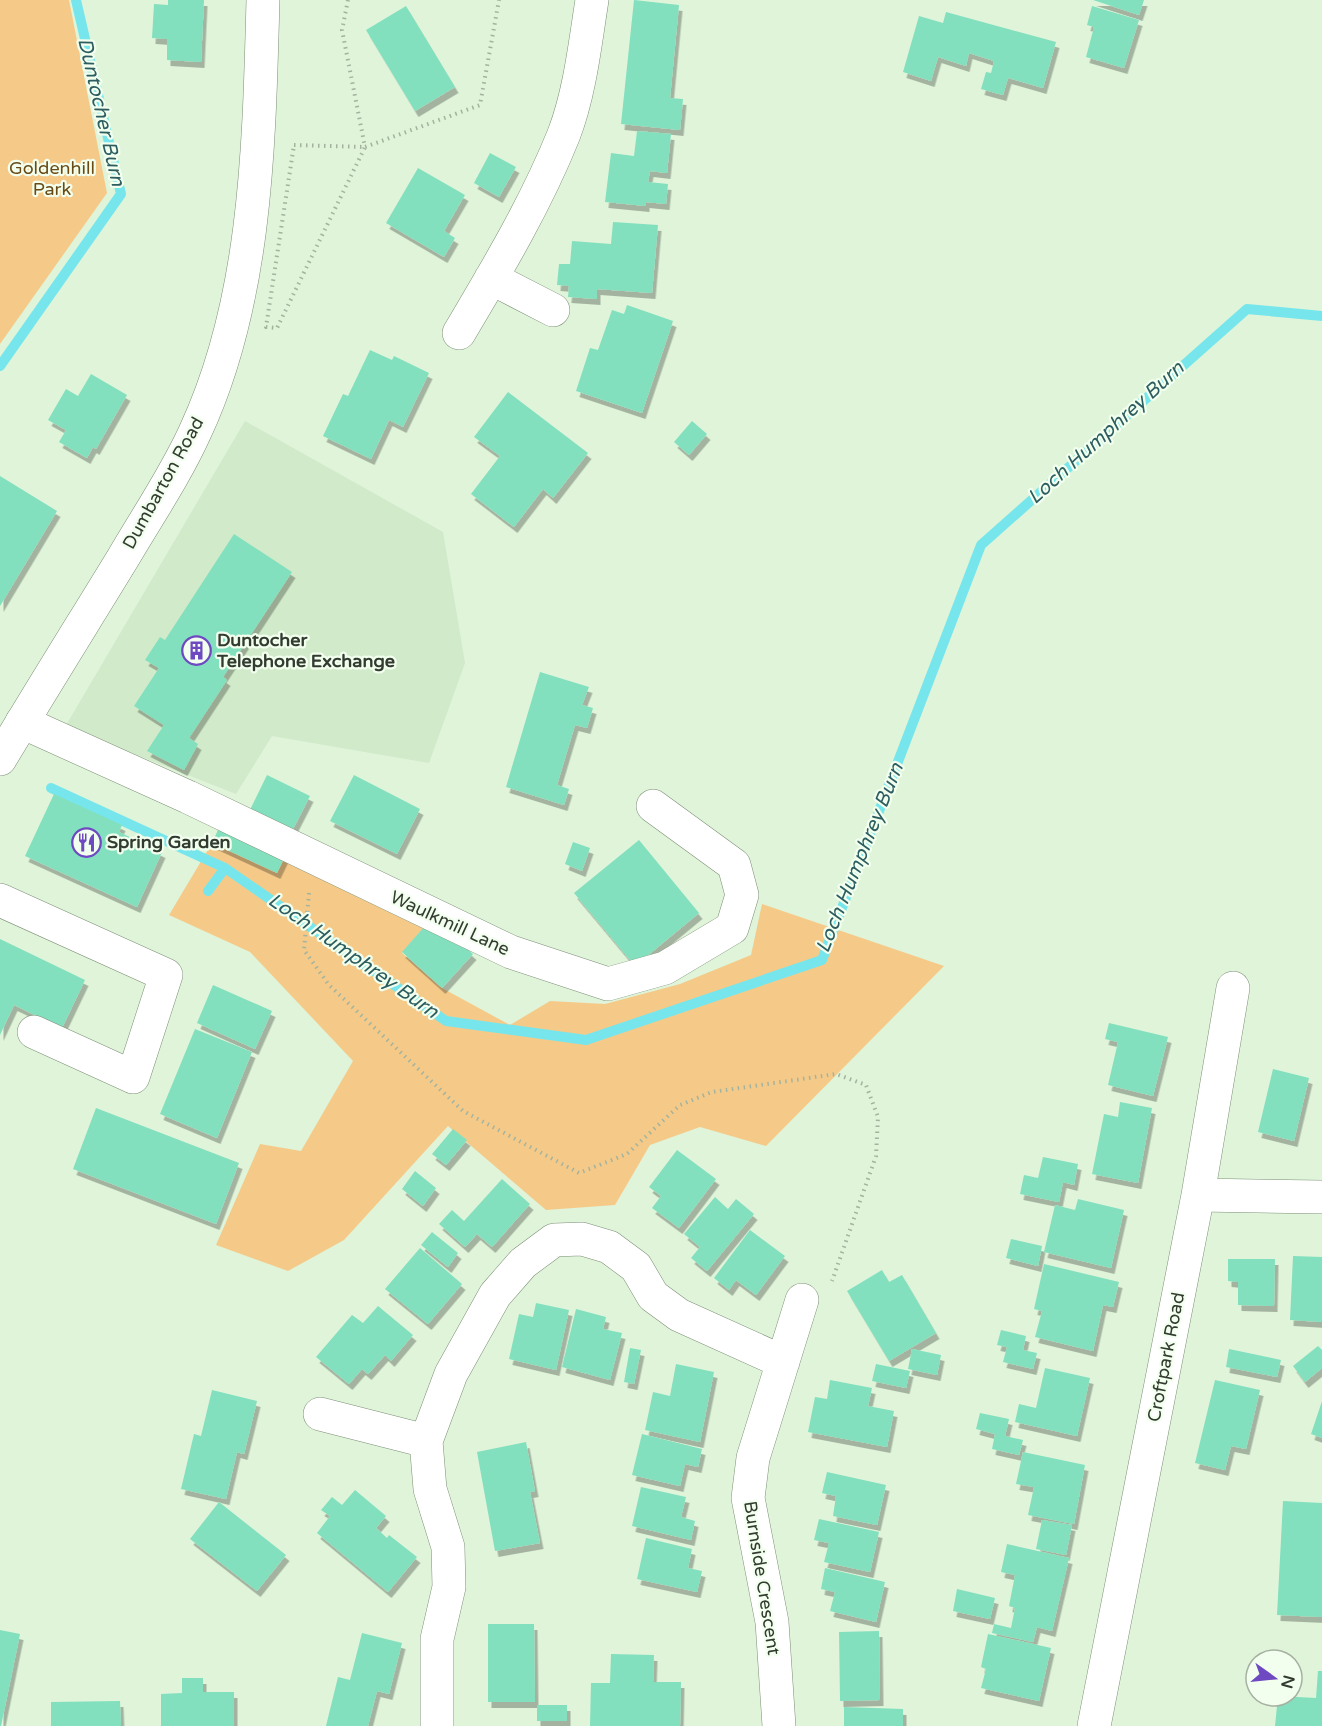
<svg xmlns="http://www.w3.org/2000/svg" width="1322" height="1726" viewBox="0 0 1322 1726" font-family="'Varela Round',sans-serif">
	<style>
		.built { fill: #d1eac9 }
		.green { fill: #f5ca89 }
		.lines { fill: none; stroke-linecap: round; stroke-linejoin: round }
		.stream { stroke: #77e6ec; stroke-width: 10 }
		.building { fill: #82e0bf; filter: url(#shadow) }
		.minor-casing { stroke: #7d8f77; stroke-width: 34 }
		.major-casing { stroke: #7d8f77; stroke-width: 34 }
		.path { stroke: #a3b39e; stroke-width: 4; stroke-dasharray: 1.5 4.5; stroke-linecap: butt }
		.minor { stroke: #fff; stroke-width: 33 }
		.major { stroke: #fff; stroke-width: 33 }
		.labels { text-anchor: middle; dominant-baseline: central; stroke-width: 4.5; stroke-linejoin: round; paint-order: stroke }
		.park-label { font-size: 18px; fill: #694a15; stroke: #f2ffee }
		.street-label { font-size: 18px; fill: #333b31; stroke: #f2ffee }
		.poi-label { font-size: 18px; font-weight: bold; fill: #333b31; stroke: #f2ffee; text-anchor: start }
		.water-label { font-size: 20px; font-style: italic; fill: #2d5d60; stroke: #f2ffee }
	</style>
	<defs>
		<filter id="shadow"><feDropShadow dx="3.5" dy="6" stdDeviation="0" flood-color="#0004"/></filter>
	</defs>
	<rect width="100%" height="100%" fill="#dff4d9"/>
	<!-- built -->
	<path class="built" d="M245 421 443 532 465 663 429 763 272 736 236 794 65 727Z"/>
	<!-- green -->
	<path class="green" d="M0 0H69L107 193 0 344Z
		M212 843 277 873 288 850 432 918 402 953 442 988 510 1025 550 1001 605 1004 680 984 751 955 762 904 944 966 766 1146 700 1127 650 1145 615 1205 546 1210 448 1126 344 1240 288 1271 216 1245 260 1144 301 1151 353 1061 250 952 169 915Z"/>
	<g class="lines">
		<!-- stream -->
		<path class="stream" d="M0 366 121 194 76 0
			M51 788 225 868 446 1021 586 1040 822 960 981 545 1247 309 1322 316
			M208 891 225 868"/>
	</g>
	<!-- building -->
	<path class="building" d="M168 0H204L201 62 167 60V39L152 38 154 4 168 5Z
		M634 0 679 5 670 98 683 99 680 130 621 124Z
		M1093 0H1144L1139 15Z
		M406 6 455 87 415 111 366 30Z
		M1092 6 1139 20 1124 68 1086 57 1094 27 1087 25Z
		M946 12 1056 42 1043 88 1008 78 1003 95 981 89 986 72 991 73 994 61 969 53 966 66 938 57 931 81 903 72 919 16 943 23Z
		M637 131 671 134 667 173 650 171 648 182 668 184 666 204 646 202V206L605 202 611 153 634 156Z
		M490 153 516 167 499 197 474 183Z
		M418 168 465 195 444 231 455 238 444 257 386 223Z
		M613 222 658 225 652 293 597 289V299L568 297 569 286 557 285 559 264H570L572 241 611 244Z
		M627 305 673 321 642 413 576 391 590 348 598 350 612 310 624 314Z
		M370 350 392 360 394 356 429 373 403 427 389 420 371 459 323 436 343 394 348 396Z
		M91 374 127 395 96 449 93 447 87 458 59 442 66 430 48 420 66 389 78 396Z
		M508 392 588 453 553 498 543 489 514 527 471 494 500 456 474 437Z
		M692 421 707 434 689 455 674 442Z
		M0 476 57 511 0 606Z
		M234 534 292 572 223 677 227 680 189 738 198 744 184 770 147 751 164 725 134 706 159 668 145 660 160 637 165 640Z
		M540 672 589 687 582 705 593 708 587 728 575 725 557 785 569 789 564 805 506 787Z
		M267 775 310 796 291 833 249 812Z
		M354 775 420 809 397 854 330 821Z
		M54 794 122 825 119 832 162 852 137 907 25 856Z
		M223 819 288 850 277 873 212 843Z
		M639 840 699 913 635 966 574 893Z
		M573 842 590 848 582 871 565 864Z
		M432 918 473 954 442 988 402 952Z
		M0 939 85 980 62 1028 14 1005 0 1035Z
		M213 985 272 1011 255 1049 197 1023Z
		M1109 1023 1168 1037 1153 1096 1108 1085 1118 1042 1105 1039Z
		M195 1029 252 1052 217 1138 160 1114Z
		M1273 1069 1309 1078 1294 1141 1258 1132Z
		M1120 1102 1152 1108 1138 1183 1092 1174 1104 1114 1118 1117Z
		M96 1108 239 1163 216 1224 73 1169Z
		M453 1129 467 1140 446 1165 432 1154Z
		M677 1150 716 1179 679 1228 652 1208 661 1196 649 1187Z
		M1043 1157 1078 1164 1074 1185 1063 1182 1059 1202 1020 1194 1024 1175 1038 1178Z
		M415 1171 436 1188 423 1206 402 1189Z
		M502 1179 530 1204 492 1247 477 1234 465 1247 439 1224 452 1210 464 1221Z
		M715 1197 728 1209 736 1199 754 1214 707 1271 691 1258 700 1247 684 1234Z
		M1078 1199 1124 1210 1111 1268 1044 1252 1055 1205 1075 1210Z
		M750 1230 785 1256 756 1295 736 1280 729 1290 714 1278Z
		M432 1232 458 1253 448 1267 421 1245Z
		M1011 1239 1042 1246 1038 1266 1006 1258Z
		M420 1248 462 1284 428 1324 385 1289Z
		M1293 1256 1322 1257V1322L1290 1320Z
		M1228 1259H1275L1274 1306 1238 1305V1282L1228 1281Z
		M1044 1264 1119 1282 1113 1307 1103 1305 1093 1351 1035 1337 1042 1311 1034 1309Z
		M882 1270 889 1282 902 1275 936 1333 889 1361 847 1291Z
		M536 1303 569 1310 556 1370 509 1359 519 1314 533 1317Z
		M378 1306 413 1335 391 1361 385 1355 368 1374 362 1369 349 1384 316 1357 352 1315 363 1323Z
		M576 1309 606 1317 603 1329 622 1333 610 1380 562 1367Z
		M1001 1330 1026 1336 1023 1350 1037 1353 1033 1369 1003 1362 1007 1347 997 1345Z
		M1318 1346 1322 1350V1368L1305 1382 1293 1366Z
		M630 1348 641 1350 634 1384 624 1382Z
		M912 1349 941 1355 937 1375 908 1369Z
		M1229 1349 1281 1360 1277 1377 1226 1367Z
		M676 1364 714 1372 700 1442 645 1430 653 1392 670 1396Z
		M876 1364 910 1371 906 1388 872 1381Z
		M1045 1368 1090 1378 1077 1436 1015 1422 1019 1404 1036 1408Z
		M830 1380 872 1388 868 1406 894 1411 887 1447 808 1432 815 1397 827 1399Z
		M1215 1380 1260 1390 1246 1449 1231 1446 1225 1470 1195 1463Z
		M212 1390 257 1401 244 1454 237 1452 226 1499 181 1489 194 1434 201 1436Z
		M1322 1401V1438L1311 1434Z
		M980 1413 1009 1419 1005 1436 1023 1440 1019 1455 992 1449 995 1434 976 1429Z
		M642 1434 702 1449 698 1467 685 1464 680 1486 632 1475Z
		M526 1442 535 1491 530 1492 540 1543 495 1551 477 1452Z
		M1023 1452 1085 1465 1074 1524 1028 1515 1034 1487 1016 1484Z
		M827 1472 886 1485 877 1525 833 1516 836 1496 822 1493Z
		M641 1487 686 1497 681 1517 695 1521 691 1540 632 1526Z
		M355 1490 386 1516 376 1528 387 1538 389 1535 417 1557 388 1592 317 1533 330 1516 321 1510 332 1497 342 1505Z
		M1283 1501 1322 1503V1617L1277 1615Z
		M219 1502 286 1555 257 1591 190 1539Z
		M819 1519 879 1532 870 1572 824 1562 829 1543 814 1540Z
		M1042 1520 1072 1525 1066 1555 1036 1549Z
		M646 1538 692 1549 688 1568 702 1571 697 1592 637 1579Z
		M1007 1544 1069 1558 1052 1631 1037 1627 1033 1642 992 1633 994 1624 1011 1628 1015 1608 1009 1606 1015 1575 1001 1572Z
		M825 1568 885 1582 876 1622 830 1611 835 1592 821 1589Z
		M957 1589 995 1598 990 1619 953 1611Z
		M488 1624H534L535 1702H488Z
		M0 1630 20 1634 1 1726H0Z
		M879 1631 880 1700 840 1701 839 1632Z
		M362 1633 402 1643 389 1694 377 1691 368 1726H326L338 1677 350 1680Z
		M988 1634 1051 1648 1039 1701 981 1688 986 1669 981 1667Z
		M611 1654 654 1655 653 1682H681L680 1726H590L591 1683H610Z
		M1318 1671H1322V1726H1275L1278 1696 1316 1698Z
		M182 1678H203V1692H234V1726H161V1694L182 1693Z
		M120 1701 121 1726H51V1702Z
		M537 1705H567V1721H537Z
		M844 1707 903 1709V1726H844Z"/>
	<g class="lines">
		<defs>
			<path id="minor" d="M491 278 553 310
				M459 333C497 269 536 204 564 134 580 92 585 44 592 0
				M22 722 188 797 511 952 608 984 665 968 732 928 742 895 734 865 653 806
				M0 900 166 975 133 1077 34 1032
				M1198 1195 1322 1197
				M320 1414 426 1441
				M437 1726V1639L449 1587 448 1547 430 1489 426 1441 451 1374 495 1295 523 1263 554 1240 582 1239 609 1247 636 1267 653 1296 679 1315 783 1362
				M779 1726 772 1622 748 1498 753 1458 802 1300
				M1094 1726 1198 1195 1233 988"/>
			<path id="major" d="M0 759C40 692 82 625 123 558 147 517 175 476 195 432 257 299 259 144 263 0"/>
		</defs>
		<!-- minor casing -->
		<use href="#minor" class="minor-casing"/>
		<!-- major casing -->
		<use href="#major" class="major-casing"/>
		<!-- path -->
		<path class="path" d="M348 0 342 30 365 147 480 105 499 0
			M294 145 365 147 277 328 266 327Z
			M309 893 304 950 329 985 463 1111 579 1173 627 1154 680 1105 712 1092 836 1074 866 1085 878 1117 876 1156 832 1281"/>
		<!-- minor -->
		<use href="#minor" class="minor"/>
		<!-- major -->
		<use href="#major" class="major"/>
	</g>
	<!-- icons -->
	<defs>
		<symbol id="building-ring" viewBox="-11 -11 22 22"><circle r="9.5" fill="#f2ffee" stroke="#6e49c2" stroke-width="1.5"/><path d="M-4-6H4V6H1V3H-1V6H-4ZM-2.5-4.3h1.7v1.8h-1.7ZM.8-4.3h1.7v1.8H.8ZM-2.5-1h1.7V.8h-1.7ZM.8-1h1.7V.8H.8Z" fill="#6e49c2"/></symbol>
		<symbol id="restaurant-ring" viewBox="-11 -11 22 22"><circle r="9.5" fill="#f2ffee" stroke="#6e49c2" stroke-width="1.5"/><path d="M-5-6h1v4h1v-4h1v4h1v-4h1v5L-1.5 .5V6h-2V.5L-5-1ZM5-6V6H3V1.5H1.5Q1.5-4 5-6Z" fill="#6e49c2"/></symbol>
	</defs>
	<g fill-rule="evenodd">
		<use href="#building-ring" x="180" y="634" width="33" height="33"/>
		<use href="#restaurant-ring" x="70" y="826" width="33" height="33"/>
	</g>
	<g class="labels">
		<!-- park labels -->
		<g class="park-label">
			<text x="52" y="168">Goldenhill<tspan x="52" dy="21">Park</tspan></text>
		</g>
		<!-- street labels -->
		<g class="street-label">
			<text transform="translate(163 483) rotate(-61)">Dumbarton Road</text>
			<text transform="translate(450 923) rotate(25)">Waulkmill Lane</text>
			<text transform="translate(1166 1357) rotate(-79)">Croftpark Road</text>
			<text transform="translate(762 1578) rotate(81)">Burnside Crescent</text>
		</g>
		<!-- poi labels -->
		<g class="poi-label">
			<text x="217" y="640">Duntocher<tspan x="217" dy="21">Telephone Exchange</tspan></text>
			<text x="107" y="842">Spring Garden</text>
		</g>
		<!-- water labels -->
		<g class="water-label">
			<text transform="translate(101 112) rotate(77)">Duntocher Burn</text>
			<text transform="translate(1106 433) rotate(-42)">Loch Humphrey Burn</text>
			<text transform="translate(860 858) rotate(-68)">Loch Humphrey Burn</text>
			<text transform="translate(353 956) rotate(35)">Loch Humphrey Burn</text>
		</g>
	</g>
	<!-- north arrow -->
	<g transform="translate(1274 1678) rotate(105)"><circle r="28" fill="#f2ffee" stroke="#a6b1a2" stroke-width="1.5"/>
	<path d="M0-4.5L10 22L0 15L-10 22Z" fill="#6e49c2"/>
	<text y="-9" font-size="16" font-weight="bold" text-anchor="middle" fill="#333b31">N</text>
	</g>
</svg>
